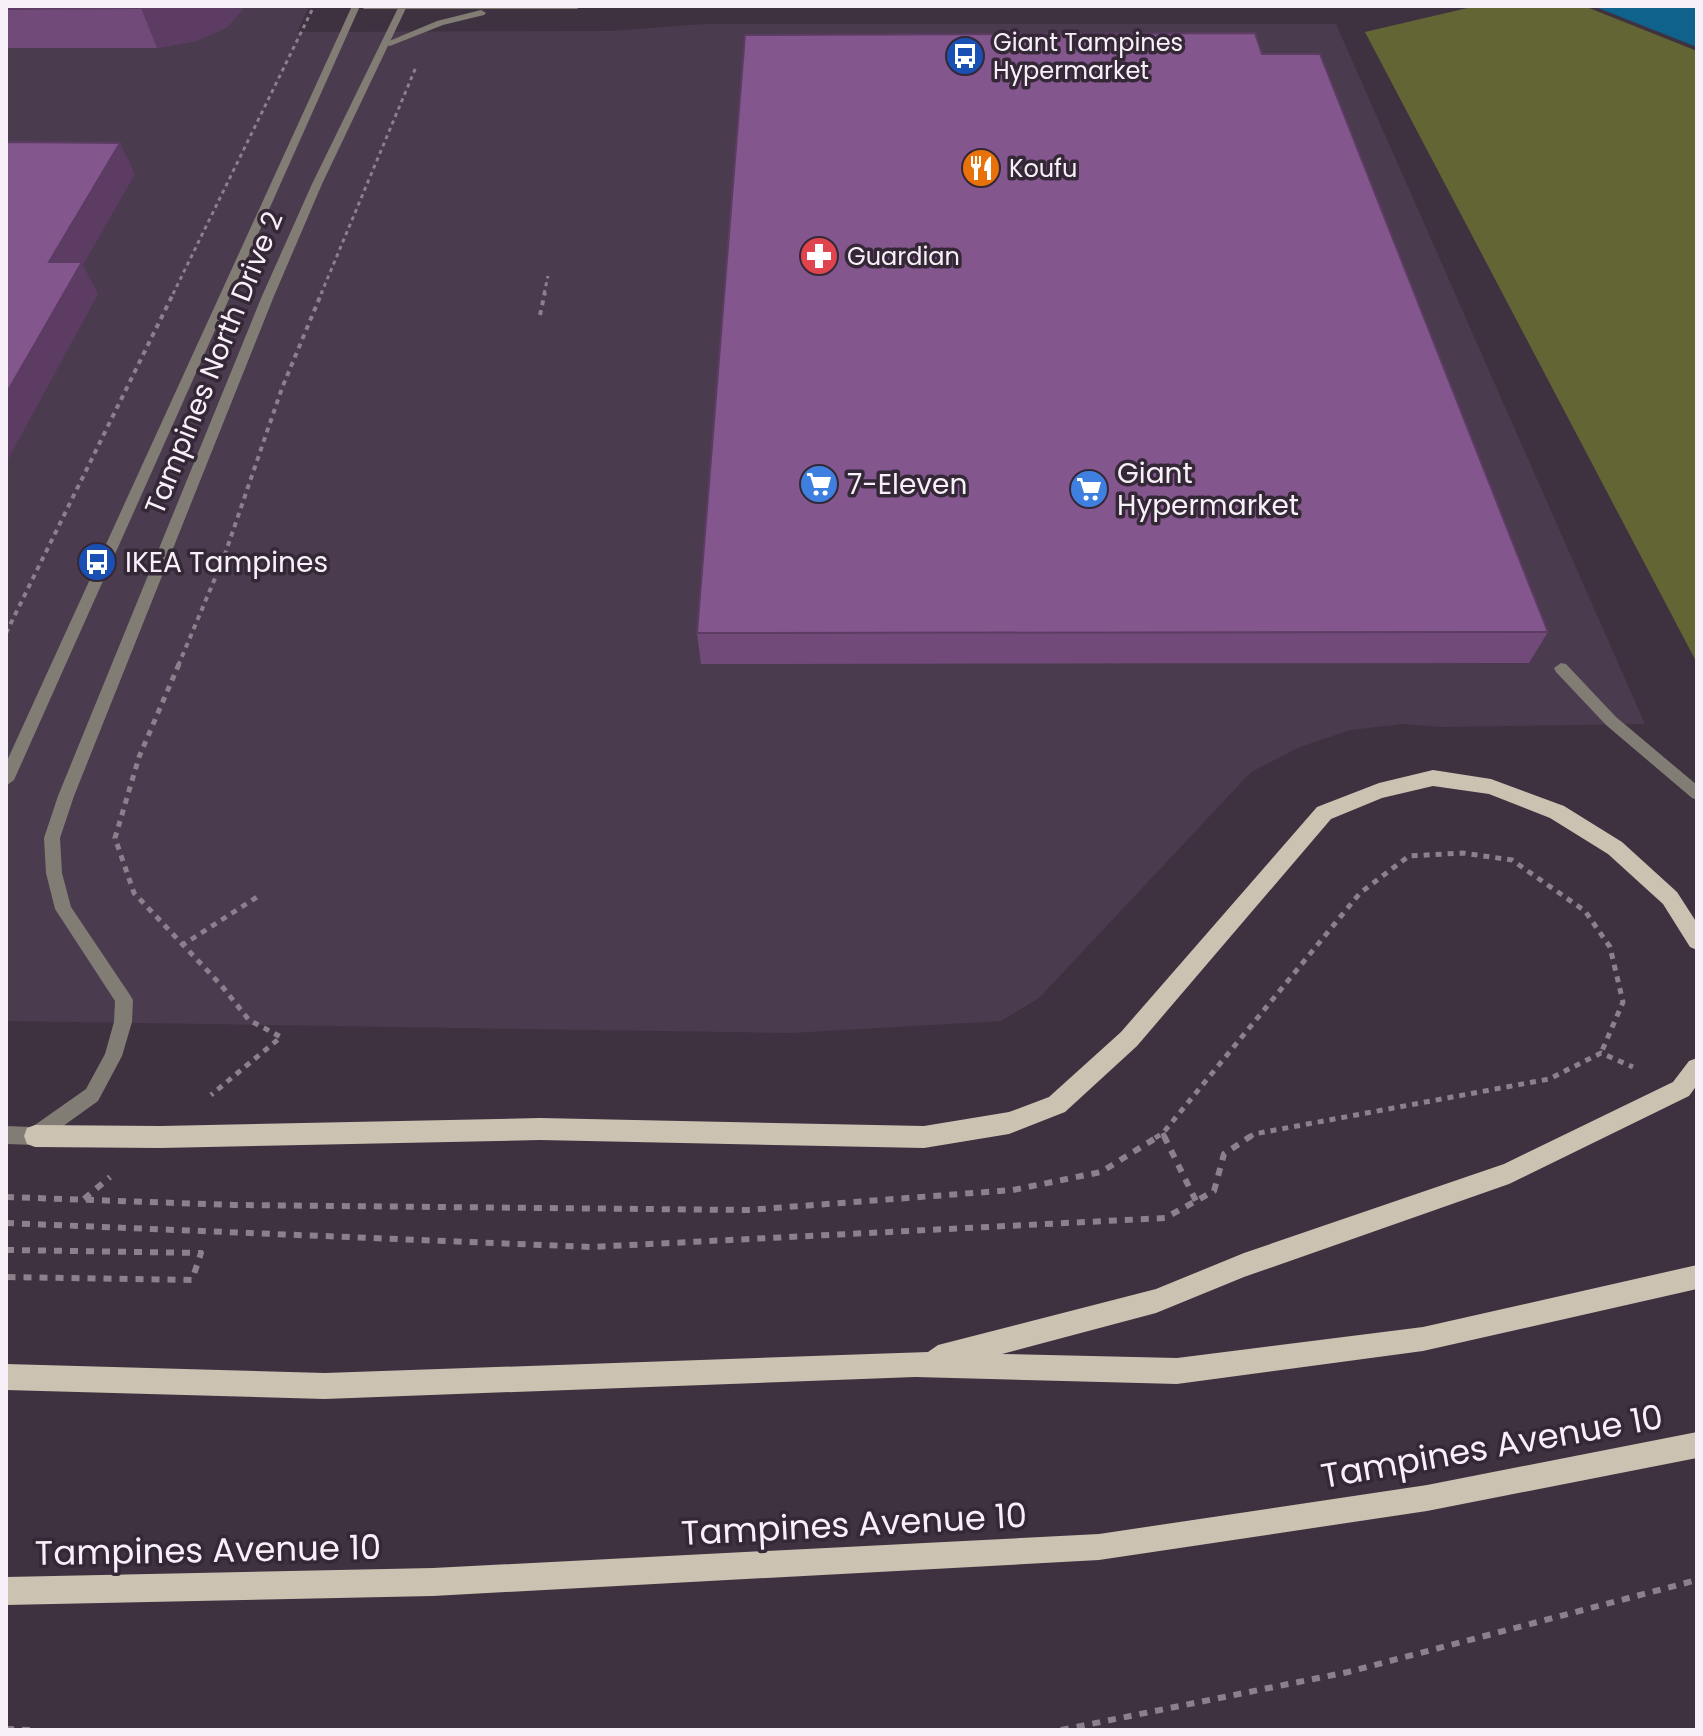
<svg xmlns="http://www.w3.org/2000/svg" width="1703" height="1736" viewBox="0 0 1703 1736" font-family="Poppins,sans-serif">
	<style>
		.built { fill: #4b3b4e }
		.green { fill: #636534 }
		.water { fill: #0f628c }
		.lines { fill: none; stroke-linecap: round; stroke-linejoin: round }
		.path-far3 { stroke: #8b808c; stroke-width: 3; stroke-dasharray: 4 4; stroke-linecap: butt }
		.path-far2 { stroke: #8b808c; stroke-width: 4; stroke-dasharray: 5 5; stroke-linecap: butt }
		.path-far1 { stroke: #8b808c; stroke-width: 5; stroke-dasharray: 6 6; stroke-linecap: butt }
		.path { stroke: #8b808c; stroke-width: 6; stroke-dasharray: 8 8; stroke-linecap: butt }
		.service { fill: #817d75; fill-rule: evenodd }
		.minor { fill: #817d75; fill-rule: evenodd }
		.tertiary { fill: #817d75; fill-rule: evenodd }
		.primary { fill: #cbc2b1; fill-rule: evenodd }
		.wall { fill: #714a79 }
		.shaded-wall { fill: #5c3c63 }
		.building { fill: #83568d; stroke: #5c3c63; stroke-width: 2 }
		.labels { text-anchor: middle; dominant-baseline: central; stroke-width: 7; stroke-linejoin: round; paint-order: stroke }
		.far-poi-label { font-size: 24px; fill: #f8f0f9; stroke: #342836; text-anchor: start }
		.street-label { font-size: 28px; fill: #f8f0f9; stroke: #342836 }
		.poi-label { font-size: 28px; fill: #f8f0f9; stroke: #342836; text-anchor: start }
		.near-street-label { font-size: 34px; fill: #f8f0f9; stroke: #342836 }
	</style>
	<rect width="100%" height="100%" fill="#3e3240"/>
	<!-- built -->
	<path class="built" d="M6 6H309L297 32 611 31 704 24H1336L1645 724 1442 727 1403 724 1350 730 1300 747 1251 772 1039 998 1001 1021 791 1033 6 1021Z"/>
	<!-- green -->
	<path class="green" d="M1476 6H1584L1697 51V663L1365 32Z"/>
	<!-- water -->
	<path class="water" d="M1593 6H1697V47Z"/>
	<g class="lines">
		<!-- path-far3 -->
		<path class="path-far3" d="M173 294 314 6
			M321 294 416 67
			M544 294 548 276"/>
		<!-- path-far2 -->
		<path class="path-far2" d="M540 315 545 292
			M6 633 174 292
			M178 666 224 557 282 388 322 292"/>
		<!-- path-far1 -->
		<path class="path-far1" d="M179 664 139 757 115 838 134 893 221 985 249 1020 281 1037 211 1095
			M181 946 257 897
			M1163 1133 1165 1138
			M1155 1138 1163 1133 1360 893 1409 856 1463 853 1512 860 1585 911 1610 947 1623 1002 1601 1053
			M1248 1138 1254 1134 1549 1079 1601 1053 1633 1067"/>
		<!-- path -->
		<path class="path" d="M1164 1136 1197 1203
			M6 1197 234 1205 748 1210 1013 1190 1101 1172 1159 1136
			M84 1199 110 1177
			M6 1223 591 1247 1165 1218 1214 1191 1224 1154 1251 1136
			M6 1250 201 1253 192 1280 6 1277
			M6 1729 30 1730
			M1061 1730 1348 1672 1697 1580"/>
		<!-- service -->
		<path class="service" d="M1561 663 1566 664 1616 717 1697 785V800L1692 798 1606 725 1556 672 1554 668Z"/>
		<!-- minor -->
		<path class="minor" d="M352 6H360L14 780 6 786V763Z
			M399 6H407L322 184 274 296 74 796 60 838 62 873 71 907 130 995 133 1000 132 1022 122 1056 98 1101 41 1142 35 1145 6 1144V1126L32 1127 86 1089 105 1054 114 1022 115 1001 55 909 46 873 44 838 58 796 262 296 312 184Z"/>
		<!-- tertiary -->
		<path class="tertiary" d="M360 6H581L577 9H364Z
			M481 10 486 13 484 15 443 25 390 46 382 44 437 21Z"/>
		<!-- primary -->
		<path class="primary" d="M1433 770 1491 779 1564 806 1622 842 1677 892 1697 923V950L1690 947 1663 904 1608 854 1550 818 1489 794 1433 786 1382 798 1331 819 1137 1046 1065 1112 1009 1134 924 1148 540 1140 160 1148 35 1147 27 1144 24 1136 27 1128 35 1125 160 1126 540 1118 924 1126 1009 1112 1049 1097 1121 1032 1317 807 1379 783Z
			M1697 1058V1085L1689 1096 1509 1184 1244 1277 1156 1313 1002 1354 1177 1358 1423 1327 1697 1265V1289L1423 1351 1177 1384 915 1377 325 1399 6 1390V1364L325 1373 928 1352 938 1345 1156 1289 1244 1253 1504 1164 1673 1082 1689 1061Z
			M1697 1432V1458L1427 1511 1099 1560 433 1596 6 1605V1577L433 1568 1099 1534 1427 1485Z"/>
	</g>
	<!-- wall -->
	<path class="wall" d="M6 6H244L241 11 227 27 196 41 157 48H6Z
		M1262 54 1548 632 1529 663 701 664 697 633Z"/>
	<!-- shaded-wall -->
	<path class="shaded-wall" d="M155 6H244L241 11 227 27 196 41 157 48 141 8Z
		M120 143 135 174 83 265 98 294 6 463V394L49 262Z"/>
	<!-- building -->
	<path class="building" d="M6 6H155L141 8 6 9Z
		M1255 33 1262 54H1320L1548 632 697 633 745 35Z
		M6 142 120 143 49 262H82L6 394Z"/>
	<!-- icons -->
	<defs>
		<symbol id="bus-disc" viewBox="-11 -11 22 22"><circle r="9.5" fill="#1a4fb4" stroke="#342836"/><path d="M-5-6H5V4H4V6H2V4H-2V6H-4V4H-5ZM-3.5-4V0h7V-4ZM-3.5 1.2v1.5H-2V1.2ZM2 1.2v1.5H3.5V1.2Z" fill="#fff"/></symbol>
		<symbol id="restaurant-disc" viewBox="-11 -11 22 22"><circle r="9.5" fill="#e8710a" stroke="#342836"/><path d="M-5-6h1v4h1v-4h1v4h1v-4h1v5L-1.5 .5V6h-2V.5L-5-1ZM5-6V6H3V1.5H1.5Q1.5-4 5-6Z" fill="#fff"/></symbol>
		<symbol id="pharmacy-disc" viewBox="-11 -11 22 22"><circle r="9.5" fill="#e0444e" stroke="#342836"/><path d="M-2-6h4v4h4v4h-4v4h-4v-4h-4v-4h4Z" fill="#fff"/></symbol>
		<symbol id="supermarket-disc" viewBox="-11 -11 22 22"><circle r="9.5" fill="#3f7fe0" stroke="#342836"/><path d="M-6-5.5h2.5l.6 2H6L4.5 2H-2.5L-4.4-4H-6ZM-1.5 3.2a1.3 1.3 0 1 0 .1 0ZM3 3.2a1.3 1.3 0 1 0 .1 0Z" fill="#fff"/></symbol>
	</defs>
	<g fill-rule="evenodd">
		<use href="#bus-disc" x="943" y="34" width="44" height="44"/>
		<use href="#restaurant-disc" x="959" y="146" width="44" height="44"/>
		<use href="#pharmacy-disc" x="797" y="234" width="44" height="44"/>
		<use href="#supermarket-disc" x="797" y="462" width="44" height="44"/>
		<use href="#supermarket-disc" x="1067" y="467" width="44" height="44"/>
		<use href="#bus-disc" x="75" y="540" width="44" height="44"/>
	</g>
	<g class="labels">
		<!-- far-poi labels -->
		<g class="far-poi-label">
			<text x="993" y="42">Giant Tampines<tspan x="993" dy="28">Hypermarket</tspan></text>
			<text x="1009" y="168">Koufu</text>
			<text x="847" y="256">Guardian</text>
		</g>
		<!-- street labels -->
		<g class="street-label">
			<text transform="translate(214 363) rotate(-68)">Tampines North Drive 2</text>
		</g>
		<!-- poi labels -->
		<g class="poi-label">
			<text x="1117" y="473">Giant<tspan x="1117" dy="32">Hypermarket</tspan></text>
			<text x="847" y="484">7-Eleven</text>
			<text x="125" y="562">IKEA Tampines</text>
		</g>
		<!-- near-street labels -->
		<g class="near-street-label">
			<text transform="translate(1492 1446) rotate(-10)">Tampines Avenue 10</text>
			<text transform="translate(854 1524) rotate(-3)">Tampines Avenue 10</text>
			<text transform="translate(208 1550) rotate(-1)">Tampines Avenue 10</text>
		</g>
	</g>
	<!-- border -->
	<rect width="1703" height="1736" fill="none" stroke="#f8f0f9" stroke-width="16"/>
</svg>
